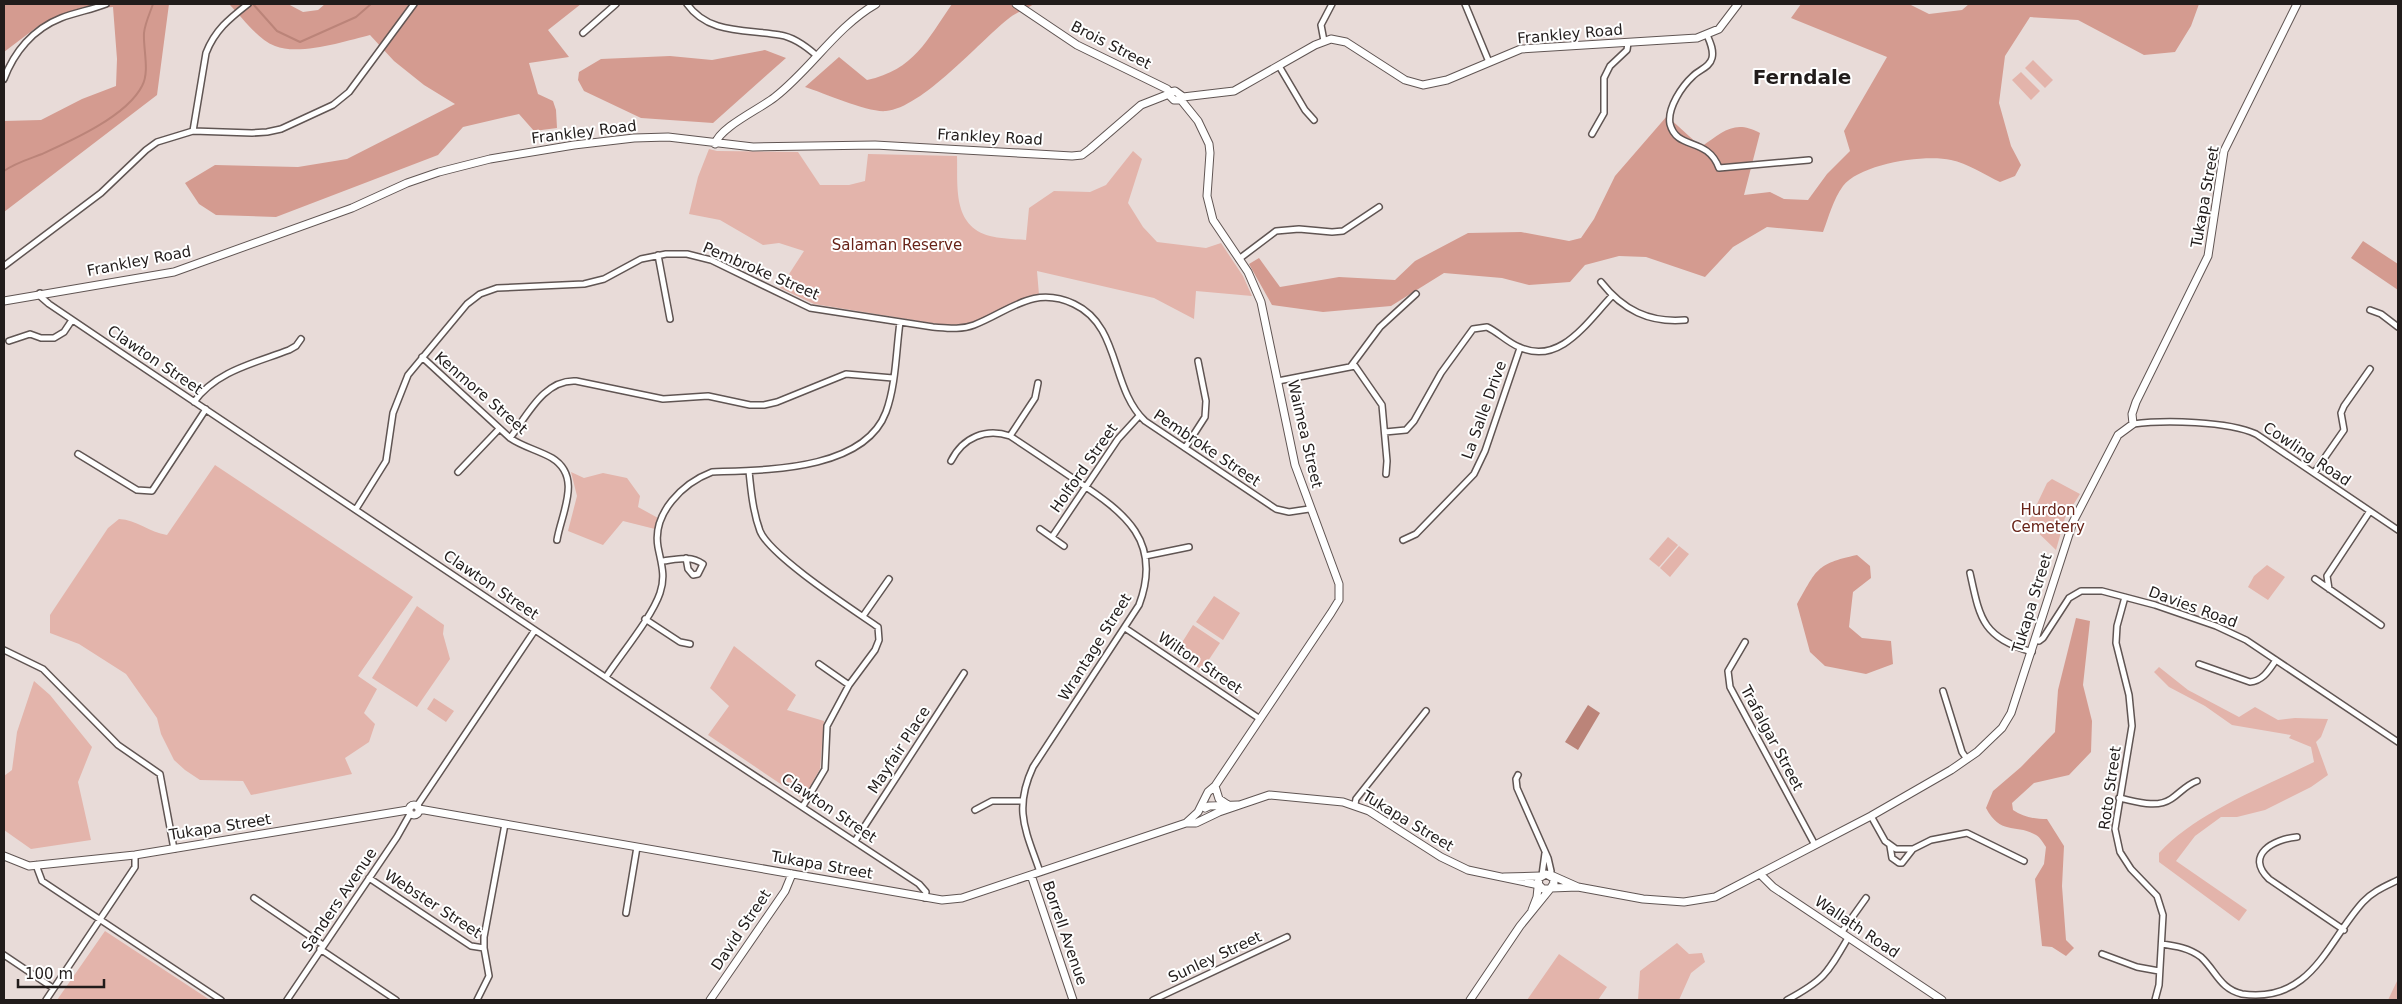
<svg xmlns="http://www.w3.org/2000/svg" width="2402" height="1004" viewBox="0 0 2402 1004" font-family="'DejaVu Sans',sans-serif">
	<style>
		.green { fill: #e3b4ab }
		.forest { fill: #d49b90 }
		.water { fill: #bb8479 }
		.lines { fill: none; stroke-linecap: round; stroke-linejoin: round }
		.stream { stroke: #bb8479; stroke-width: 2 }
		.street-casing { stroke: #605553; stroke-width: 8 }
		.secondary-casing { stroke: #605553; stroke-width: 9 }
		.street { stroke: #fff; stroke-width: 5 }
		.secondary { stroke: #fff; stroke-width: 7 }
		.labels { text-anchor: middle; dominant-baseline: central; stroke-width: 4; stroke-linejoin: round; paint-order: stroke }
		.street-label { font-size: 15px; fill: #211c1b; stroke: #fff }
		.park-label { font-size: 15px; fill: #682318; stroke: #fff }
		.district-label { font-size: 20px; font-weight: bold; fill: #211c1b; stroke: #fff }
	</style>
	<rect width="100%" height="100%" fill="#e8dbd8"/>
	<!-- green -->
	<path class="green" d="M2033 60 2053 80 2045 88 2025 68Z
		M2021 72 2040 91 2031 100 2012 80Z
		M709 149 717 151 798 152 820 185H849L865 181 868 154 957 156C958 186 952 226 990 236 1002 239 1014 239 1026 240L1029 208 1054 191 1090 192 1106 185 1133 151 1142 159 1128 203 1143 227 1157 242 1206 248 1221 243 1243 276 1252 296 1196 291 1194 319 1154 298 1037 271 1039 295 973 322 950 326 814 304 780 288 804 251 779 243 763 245 720 220 689 214 698 177Z
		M215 465 413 597 358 676 377 689 364 713 375 724 369 742 345 758 352 774 251 795 243 781 200 780 185 770 174 760 161 734 157 718 126 674 79 644 50 633V615L108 528 119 519C137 520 149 532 167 535Z
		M571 472 584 478 603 473 627 478 640 496 638 507 658 518 655 529 623 521 603 545 568 531 577 496Z
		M2052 479 2080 494 2065 518 2056 550 2028 523 2047 483Z
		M1668 537 1678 545 1659 567 1649 559Z
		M1679 546 1689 554 1670 577 1660 568Z
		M2267 565 2285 577 2268 600 2248 587 2254 576Z
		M1214 596 1240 613 1223 640 1196 622Z
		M417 606 444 625 443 634 450 659 417 707 372 678Z
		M1193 625 1220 643 1202 670 1176 652Z
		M734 646 796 695 787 710 824 721 820 769 803 799 708 735 729 706 710 688Z
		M2159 667 2188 690 2239 717 2255 707 2278 720 2295 718 2328 719 2321 737 2316 742 2328 775 2311 787 2265 810 2237 817H2221L2195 836 2176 861 2247 910 2239 921 2159 862V853C2195 813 2266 786 2314 762L2311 747 2289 738 2291 735 2232 725 2205 706 2169 687 2154 672Z
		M34 681 50 695 92 747 78 782 91 840 31 849 4 830V776L12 770 17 732Z
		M434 698 454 711 446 722 427 709Z
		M105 931 210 1000H57Z
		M1677 943 1689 954 1702 953 1705 962 1691 973 1679 1000H1638L1640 971Z
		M1559 954 1607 987 1598 1000H1527Z
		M2398 979V1000H2388Z"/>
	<!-- forest -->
	<path class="forest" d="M4 4H169L157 95 4 212V121L41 120 82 99 116 86 117 59 113 7 86 9 37 27 4 52Z
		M229 4H288L303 12 318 10 325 4H581L548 30 569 57 529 63 538 94 553 101 556 110 557 128 534 131 519 114 463 127 438 155 276 217 216 215 199 204 185 183 215 165 298 167 347 159 455 104 424 85 394 61 370 35C346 41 299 56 275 46 257 39 242 17 229 4Z
		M952 4H1034C1026 9 1015 13 1008 19 979 42 922 108 886 111 869 113 824 93 805 87L839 57 867 80C914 70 927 40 952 4Z
		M1801 4H1909L1929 14 1962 10 1969 4H2199L2191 26 2175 52 2144 55 2078 20 2030 17 2005 56 1999 103 2011 146 2021 165 2015 176 2000 182C1985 175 1967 163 1951 160 1924 154 1860 164 1843 186 1833 200 1829 216 1823 232L1767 227 1733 247 1705 277 1646 257 1619 256 1585 265 1570 282 1529 285 1502 278 1444 273 1391 306 1323 312 1272 305 1249 264 1259 258 1280 287 1339 277 1395 280 1415 261 1468 233 1521 232 1569 241 1581 238 1594 219 1615 176 1667 116 1701 147C1723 132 1734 119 1760 133L1744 195 1770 192 1784 199 1808 200 1827 174 1850 151 1844 131 1887 57 1791 18Z
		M765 50 786 58 713 123 641 118 584 91 578 80 579 72 601 59 670 56 712 60Z
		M2363 241 2398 264V290L2351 258Z
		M1857 555 1870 566 1871 578 1853 592 1849 627 1862 638 1891 641 1893 664 1866 674 1825 666 1810 652 1797 604C1817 570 1815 564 1857 555Z
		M2076 618 2090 621 2083 685 2092 721 2091 752 2069 775 2034 783 2012 803 2013 810C2023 817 2034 819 2047 819L2064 846 2062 886 2066 940 2074 948 2066 956 2052 947 2042 946 2035 879 2044 864 2046 847C2044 844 2040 837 2036 835 2015 823 2001 836 1986 808L1993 791 2021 767 2055 732 2058 690Z"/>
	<!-- water -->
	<path class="water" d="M1588 705 1600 713 1578 750 1565 742Z"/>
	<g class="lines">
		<!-- stream -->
		<path class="stream" d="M253 4 277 31 300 42 356 17 371 4
			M4 171C15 163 29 159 42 154 71 141 127 116 142 86 150 72 143 49 144 33 145 23 150 13 153 4"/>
		<defs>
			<path id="street" d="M687 4C709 35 747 29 780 35 793 37 807 47 817 56
				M1465 4 1489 62
				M583 33 616 4
				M1707 35C1710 42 1714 50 1712 58 1710 67 1699 70 1693 76 1682 86 1667 108 1670 124 1677 151 1707 136 1719 168L1809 160
				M1324 41 1321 25 1332 4
				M1279 66 1305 110 1314 120
				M4 79C14 52 33 29 61 18 76 12 91 10 106 4
				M193 131 206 53C215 30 229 19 248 4
				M1592 134 1604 113V78L1610 66 1627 50 1628 43
				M658 255 670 319
				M1239 259 1276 231 1299 229 1332 232 1343 231 1379 207
				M4 266 101 193 146 150 157 142 193 131 252 133 267 132 281 129 333 105 349 92 414 4
				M1601 282C1623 310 1649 323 1685 320
				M40 293 41 297 49 304 117 350 623 689 919 884 926 892 925 898
				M2370 310 2381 314 2398 327
				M9 341 30 334 41 338H54L64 332 72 320
				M422 357 510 438C523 447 538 450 552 458 583 477 561 514 557 540
				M1351 366 1380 327 1416 294
				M1278 381 1355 366 1382 405 1387 461 1386 474
				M194 402C216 371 255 363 289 350L296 346 301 339
				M2133 424C2164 420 2228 421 2256 434L2398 530
				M1385 432 1406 430 1414 421 1441 373 1473 329 1487 327C1498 332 1507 342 1519 347 1560 366 1587 322 1612 296
				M1010 436 1035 398 1038 383
				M510 438C527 416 544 379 576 381L663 399 708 396 750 405H764L777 402 846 374 893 378
				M1185 448 1205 417 1206 401 1198 361
				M78 454 137 490 152 491 206 409
				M951 461C963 437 986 428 1010 436 1033 451 1055 466 1077 481 1125 513 1163 541 1139 605L1033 767C1013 810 1026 831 1040 872
				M749 471C751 491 753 512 760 531 770 556 852 609 878 627L879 640 875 650 849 685 827 726 825 769 803 806
				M458 472 499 429
				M2314 473 2344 430 2341 413 2344 406 2370 369
				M356 509 386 461 393 413 408 375 467 304 480 294 497 288 584 284 604 279 641 259 666 254H687L711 260 810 308 933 327C947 328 961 330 974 325 1010 311 1033 285 1074 304 1121 326 1110 388 1145 421L1276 509 1289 512 1309 509
				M1040 529 1064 546
				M1052 537 1118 439 1139 416
				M1403 540 1416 534 1474 474 1485 451 1520 348
				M1145 556 1189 547
				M663 561C678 559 690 555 703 564L698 574 693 575 688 569 686 558
				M1970 573C1980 619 1982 637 2032 652
				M2315 579 2381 625
				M2329 589 2327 576 2370 511
				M2125 597 2117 626 2116 643 2129 695 2132 726 2115 829 2120 852 2131 869 2157 896 2163 915 2159 985 2155 1000
				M863 616 889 579
				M645 619 680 642 690 644
				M1125 628 1260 719
				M2035 640 2039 641 2043 638 2069 598 2081 591H2102L2155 605 2216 626 2246 640 2398 742
				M1745 642 1728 671 1730 687 1815 845
				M4 650 43 669 118 745 160 774 174 849
				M819 664 849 685
				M2199 664 2250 682C2263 681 2269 670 2276 660
				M606 677C621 654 652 617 660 593 666 576 661 563 658 547 652 513 683 483 712 472 765 470 864 471 886 412 896 385 896 351 900 322
				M1943 691 1962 752 1967 759
				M1518 775 1516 779 1517 788 1548 858 1551 871 1549 874
				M2119 798C2135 801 2156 809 2171 799 2180 793 2186 785 2197 781
				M1355 804 1356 799 1426 711
				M417 806 535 630
				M975 810 992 801H1022
				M1871 816 1885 841 1896 849H1913L1931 840 1967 833 2024 861
				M2297 837C2274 839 2244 855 2269 879L2344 930
				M855 841 964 673
				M1890 846 1892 858 1899 863H1902L1913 849
				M36 865 42 881 221 1000
				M1542 875 1545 853
				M369 878 471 946 484 948
				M254 898 323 945
				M626 913 637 847
				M1841 933 1866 898
				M2162 944C2176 946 2189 948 2201 957 2216 971 2220 989 2242 994 2312 1004 2328 940 2363 902 2373 891 2386 886 2398 880
				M320 949 396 1000
				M2102 954 2137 967 2159 971
				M4 955 53 988
				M46 1000 135 867V855
				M287 1000 397 837 410 814
				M477 1000 489 976 484 948V937L505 824
				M1153 1000 1287 937
				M1787 1000C1824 980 1827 974 1848 938"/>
			<path id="secondary" d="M1016 4 1077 45 1167 89 1170 92
				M1175 91 1182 96 1181 100H1174L1170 96V92Z
				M1183 97 1234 91 1315 45 1331 39 1346 42 1405 80 1423 85 1447 80 1521 49 1697 38 1719 29 1738 4
				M1181 100 1198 121 1209 144 1210 153 1207 196 1213 220 1248 272 1261 302 1295 465 1339 584V600L1331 613 1215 786 1208 792 1198 812 1186 823
				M715 144C720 127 760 109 775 97 811 69 836 27 876 4
				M4 301 174 272 352 208 407 183 439 172 490 159 574 145 634 138 668 137 753 147 875 145 1072 156 1082 155 1090 149 1141 105 1169 94
				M1215 786 1219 799 1228 805
				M409 810a5 5 0 1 1 10 0a5 5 0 1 1-10 0Z
				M1205 808 1209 806 1238 805
				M419 809 942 900 962 898 1186 823H1196L1219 812 1269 795 1343 802 1369 811 1441 857 1468 870 1539 885
				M4 856 29 866 135 855 408 810
				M1760 874 1773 887 1942 1000
				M1031 875 1073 1000
				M1551 875 1578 887
				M1504 877 1540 876
				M1551 888 1578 887 1643 899 1684 902 1715 897 1871 816 1951 770 1977 752 2002 728 2011 713 2073 522 2118 435 2133 424 2132 414 2136 402 2208 256 2224 151 2297 4
				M1532 910 1537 897 1539 878 1546 874 1553 878 1554 883 1550 889H1543L1539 885
				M710 1000 785 891 792 874
				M1470 1000 1520 926 1550 889"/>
		</defs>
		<!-- street casing -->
		<use href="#street" class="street-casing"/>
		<!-- secondary casing -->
		<use href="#secondary" class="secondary-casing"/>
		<!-- street -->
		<use href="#street" class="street"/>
		<!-- secondary -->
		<use href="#secondary" class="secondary"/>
	</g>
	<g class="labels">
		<!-- street labels -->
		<g class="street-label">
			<text transform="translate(1570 34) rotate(-5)">Frankley Road</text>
			<text transform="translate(1111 45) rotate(27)">Brois Street</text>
			<text transform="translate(584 132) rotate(-7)">Frankley Road</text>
			<text transform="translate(990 137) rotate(3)">Frankley Road</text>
			<text transform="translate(2205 197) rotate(-80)">Tukapa Street</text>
			<text transform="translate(139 261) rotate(-11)">Frankley Road</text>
			<text transform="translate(761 271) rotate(23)">Pembroke Street</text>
			<text transform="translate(155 360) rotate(34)">Clawton Street</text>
			<text transform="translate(481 393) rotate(41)">Kenmore Street</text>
			<text transform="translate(1484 410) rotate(-70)">La Salle Drive</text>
			<text transform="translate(1305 434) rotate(77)">Waimea Street</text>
			<text transform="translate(1207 448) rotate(34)">Pembroke Street</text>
			<text transform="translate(2307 454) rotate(34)">Cowling Road</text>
			<text transform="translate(1084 468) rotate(-55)">Holford Street</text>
			<text transform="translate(491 585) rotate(34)">Clawton Street</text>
			<text transform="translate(2032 603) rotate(-73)">Tukapa Street</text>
			<text transform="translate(2193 607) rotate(20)">Davies Road</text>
			<text transform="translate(1095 647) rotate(-58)">Wrantage Street</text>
			<text transform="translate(1200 663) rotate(34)">Wilton Street</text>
			<text transform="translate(1772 738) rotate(62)">Trafalgar Street</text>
			<text transform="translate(899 750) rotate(-57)">Mayfair Place</text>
			<text transform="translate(2110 788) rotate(-82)">Roto Street</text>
			<text transform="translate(829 808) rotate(34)">Clawton Street</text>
			<text transform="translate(1408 821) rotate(31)">Tukapa Street</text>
			<text transform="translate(220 827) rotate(-9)">Tukapa Street</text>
			<text transform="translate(822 865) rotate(10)">Tukapa Street</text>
			<text transform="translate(339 900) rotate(-56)">Sanders Avenue</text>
			<text transform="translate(433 904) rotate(33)">Webster Street</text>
			<text transform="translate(1857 927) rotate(34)">Wallath Road</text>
			<text transform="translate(741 930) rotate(-56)">David Street</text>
			<text transform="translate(1065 933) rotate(71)">Borrell Avenue</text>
			<text transform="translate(1215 957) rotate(-25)">Sunley Street</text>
		</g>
		<!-- park labels -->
		<g class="park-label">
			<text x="897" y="245">Salaman Reserve</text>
			<text x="2048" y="510">Hurdon<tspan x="2048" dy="17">Cemetery</tspan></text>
		</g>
		<!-- district labels -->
		<g class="district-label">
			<text x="1802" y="77">Ferndale</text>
		</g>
	</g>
	<!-- border -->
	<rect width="2402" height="1004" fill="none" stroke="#211c1b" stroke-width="10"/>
	<!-- scale -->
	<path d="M18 979v8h86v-8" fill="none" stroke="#211c1b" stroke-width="2.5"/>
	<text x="25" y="979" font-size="15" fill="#211c1b" stroke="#ffffff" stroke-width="4" paint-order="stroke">100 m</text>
</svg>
